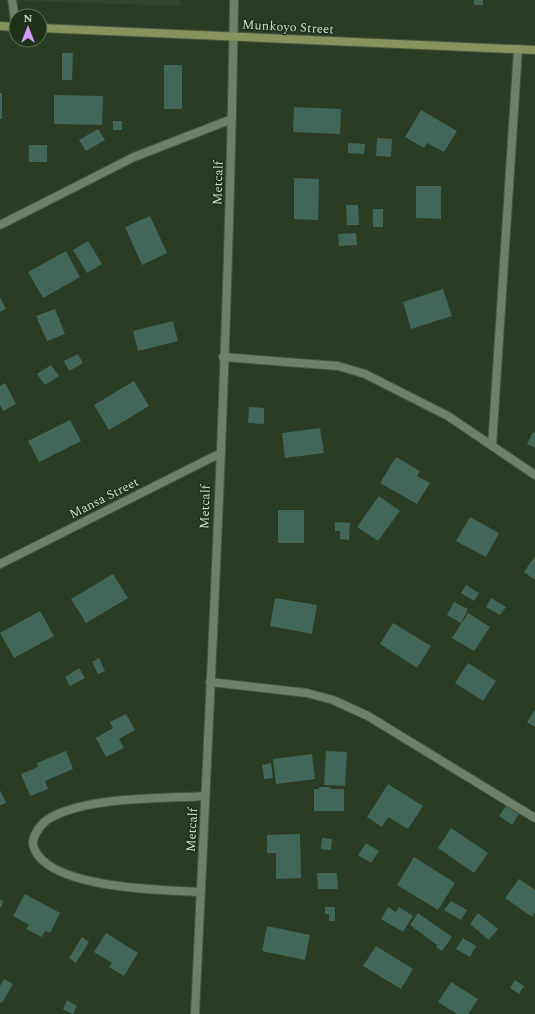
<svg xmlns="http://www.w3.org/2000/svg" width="535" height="1014" viewBox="0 0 535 1014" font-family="Spectral,serif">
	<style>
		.built { fill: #314729 }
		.building { fill: #40675a }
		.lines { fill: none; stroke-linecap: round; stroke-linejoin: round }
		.lane-casing { stroke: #475641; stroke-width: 10 }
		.street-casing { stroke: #475641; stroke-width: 10 }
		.secondary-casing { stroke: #475641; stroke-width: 10 }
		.lane { stroke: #6d8166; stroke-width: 8 }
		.street { stroke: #6d8166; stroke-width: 8 }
		.secondary { stroke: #88925c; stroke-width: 8 }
		.labels { text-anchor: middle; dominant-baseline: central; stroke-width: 3; stroke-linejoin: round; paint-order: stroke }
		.street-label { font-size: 13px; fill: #d1ddcd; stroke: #203119 }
	</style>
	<rect width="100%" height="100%" fill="#2a3c23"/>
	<!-- built -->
	<path class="built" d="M0 0H180V6Z"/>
	<!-- building -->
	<path class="building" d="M474 0H483V5H474Z
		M62 53H73L72 80H62Z
		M164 65H182V109H164Z
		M0 93H2V119H0Z
		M54 95 103 96 102 125 54 124Z
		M294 107 341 109 340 134 293 132Z
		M421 110 457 131 444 152 427 143 424 148 405 137Z
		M113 121H122V130H113Z
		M98 129 105 140 86 151 79 140Z
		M377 138 392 139 391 157 376 156Z
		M348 143 365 144 364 154 348 153Z
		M29 145H47V162H29Z
		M294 178 319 179 318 220 294 219Z
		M416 186H441V219L416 218Z
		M346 205H358L359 225H347Z
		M373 209H383V227H373Z
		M150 216 167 253 142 265 125 227Z
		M356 233 357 245 339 246 338 234Z
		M88 241 102 264 87 273 73 250Z
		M66 251 80 277 43 298 28 272Z
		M443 289 452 316 411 329 403 302Z
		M0 297 6 309 0 312Z
		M55 309 65 334 47 341 36 316Z
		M173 321 178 341 138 351 133 331Z
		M78 354 83 363 69 371 64 361Z
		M51 365 59 376 45 385 37 374Z
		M134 381 149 406 109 430 94 405Z
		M5 383 16 404 3 411 0 405V386Z
		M249 407 264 408V424L248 423Z
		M70 420 81 441 39 462 28 441Z
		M320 428 324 453 285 458 282 433Z
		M533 432 535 433V448L527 444Z
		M396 457 420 471 417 476 430 483 417 504 380 483Z
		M379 496 400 511 378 541 357 527Z
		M278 510H304V543H278Z
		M470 517 499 533 486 557 456 541Z
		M335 522 350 523 349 540 340 539V531H335Z
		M535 556V580L524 572Z
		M113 574 128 598 86 623 71 599Z
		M466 585 479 593 474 601 461 593Z
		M275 598 317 605 312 634 270 626Z
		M491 598 506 607 500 615 486 607Z
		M454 602 468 609 461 623 447 615Z
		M40 611 54 636 14 658 0 633Z
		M468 613 490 627 474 651 452 638Z
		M393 623 431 646 417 668 380 644Z
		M99 658 105 671 98 674 92 662Z
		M468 663 496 681 483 701 455 683Z
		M79 668 85 678 70 686 65 677Z
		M535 710V727L527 722Z
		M126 714 135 730 119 739 124 748 106 757 96 738 113 728 110 722Z
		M66 751 73 769 45 781 48 789 30 796 21 774 38 767 37 763Z
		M326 751 347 752 345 786 324 785Z
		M312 754 315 779 276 784 273 759Z
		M271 763 273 778 264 779 262 765Z
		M388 784 423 806 408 829 388 817 382 827 367 817Z
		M319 787H330V789H344V811H314V789H319Z
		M0 790 6 803 0 805Z
		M506 806 519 814 512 825 499 816Z
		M451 828 488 853 474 873 438 848Z
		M300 834 301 878 276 879V853H267V835Z
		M322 838 332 839 331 850 321 849Z
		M366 843 379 851 371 863 358 855Z
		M414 857 455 883 438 910 397 885Z
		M317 873H337L338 889H318Z
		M519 879 535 890V912L532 917 505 898Z
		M25 894 60 913 50 933 45 931 42 937 26 929 29 925 13 916Z
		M0 899 4 902 0 908Z
		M451 901 467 910 461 920 444 910Z
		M325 907H335V921H329V914H325Z
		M388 907 396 912 399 907 413 916 403 932 381 919Z
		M418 913 452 937 442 951 436 947 437 945 410 925Z
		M478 913 498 929 489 940 470 924Z
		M267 926 310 935 305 960 262 951Z
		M106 933 138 953 124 976 109 967 112 963 94 952Z
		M82 937 89 942 76 963 69 958Z
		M463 938 476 946 470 957 456 949Z
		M376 946 413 969 401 989 363 966Z
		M4 979 13 984 2 1003 0 1002V986Z
		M515 980 524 986 519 994 510 988Z
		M451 982 478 999 468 1014H457L438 1002Z
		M67 1000 77 1006 73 1014 63 1009Z"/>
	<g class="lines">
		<defs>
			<path id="lane" d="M12 0 16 27"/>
			<path id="street" d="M0 225 134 157 232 119
				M223 357 338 366 365 374 448 416 535 475
				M492 446 518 49
				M0 564 219 454
				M210 682 307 693 333 700 368 716 535 818
				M201 892C163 890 49 889 34 848 30 839 39 826 47 820 84 796 161 799 205 796
				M195 1014C211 676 229 338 234 0"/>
			<path id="secondary" d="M0 26 16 27
				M40 28 535 50"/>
		</defs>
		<!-- lane casing -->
		<use href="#lane" class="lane-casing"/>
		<!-- street casing -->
		<use href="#street" class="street-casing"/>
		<!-- secondary casing -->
		<use href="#secondary" class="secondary-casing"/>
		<!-- lane -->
		<use href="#lane" class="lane"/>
		<!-- street -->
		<use href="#street" class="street"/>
		<!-- secondary -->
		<use href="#secondary" class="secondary"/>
	</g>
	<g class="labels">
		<!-- street labels -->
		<g class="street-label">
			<text transform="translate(288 27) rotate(3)">Munkoyo Street</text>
			<text transform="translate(218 183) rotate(-88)">Metcalf</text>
			<text transform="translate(104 498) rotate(-27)">Mansa Street</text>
			<text transform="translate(205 507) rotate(-88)">Metcalf</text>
			<text transform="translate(192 830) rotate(-87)">Metcalf</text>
		</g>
	</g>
	<!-- north arrow -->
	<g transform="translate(28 28)"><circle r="19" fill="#203119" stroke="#677661"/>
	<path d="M0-3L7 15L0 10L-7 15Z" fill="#d39cfc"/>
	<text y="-6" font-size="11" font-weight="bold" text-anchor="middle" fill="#d1ddcd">N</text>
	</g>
</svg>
